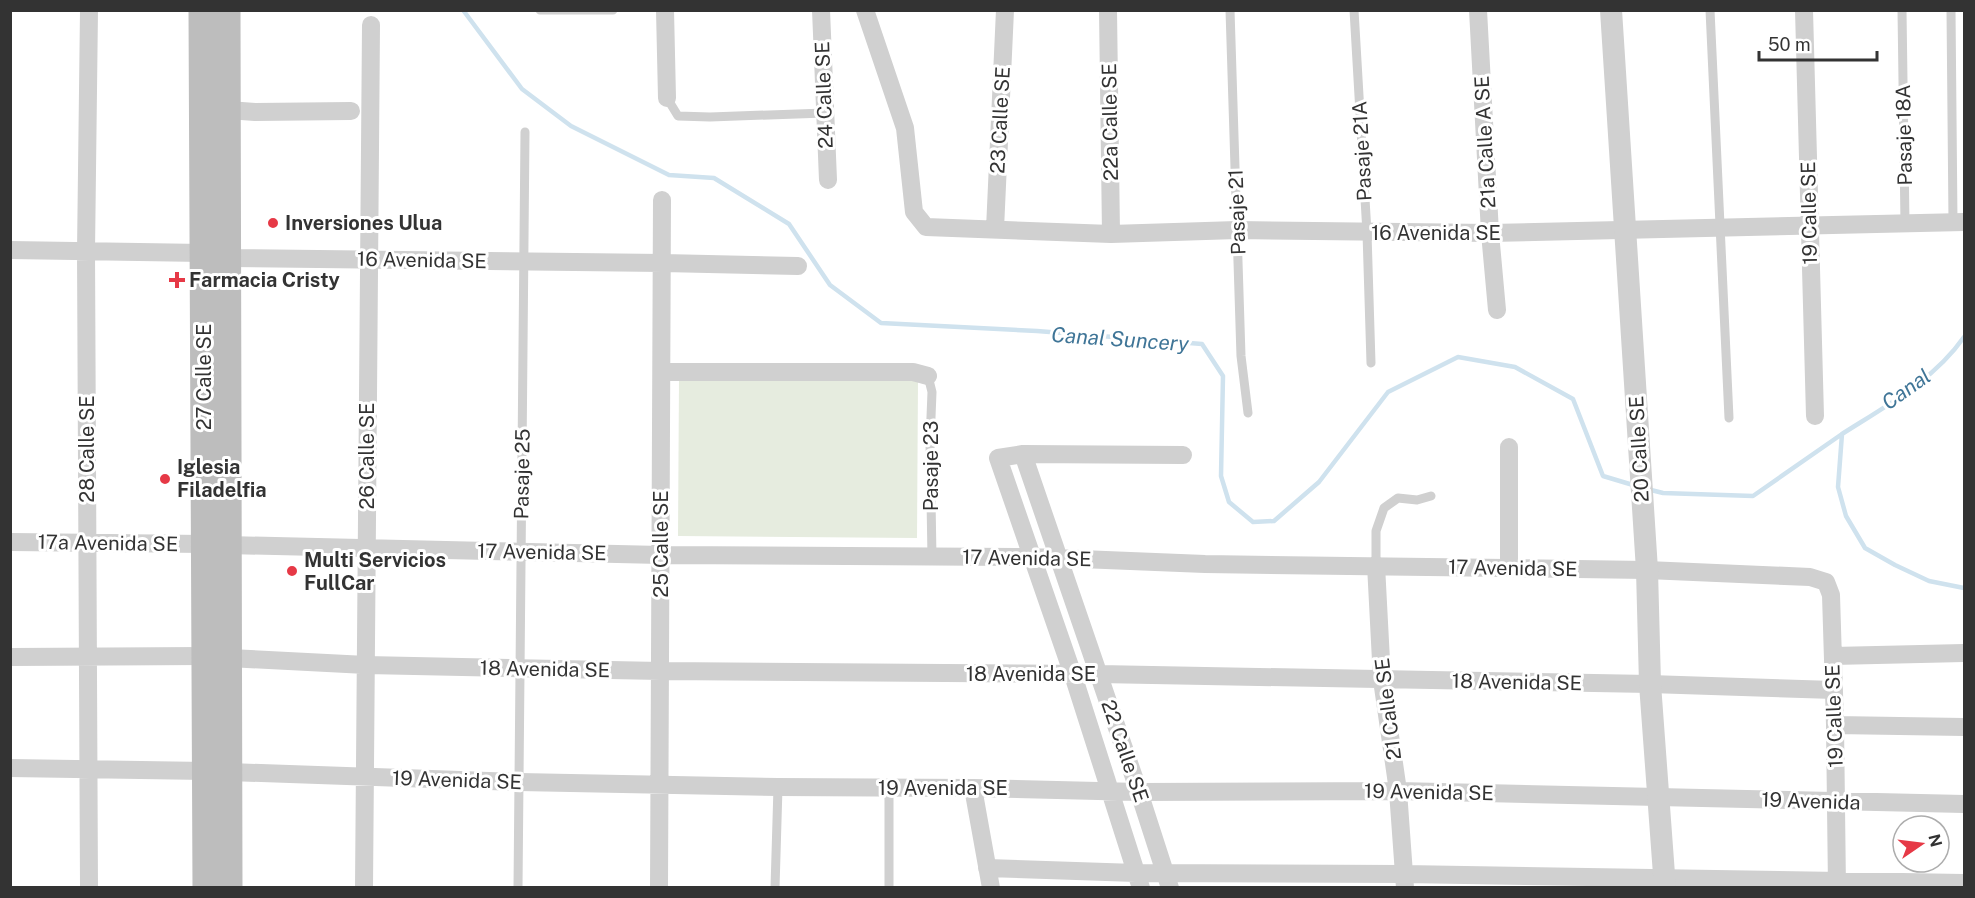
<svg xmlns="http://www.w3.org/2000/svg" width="1975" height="898" viewBox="0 0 1975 898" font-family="'Public Sans',sans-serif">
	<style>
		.green { fill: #e6ecdf }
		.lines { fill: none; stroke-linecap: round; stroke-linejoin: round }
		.stream { stroke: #cfe2ee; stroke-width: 4.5 }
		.service { stroke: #d0d0d0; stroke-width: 9 }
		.minor { stroke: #d0d0d0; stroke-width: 18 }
		.tertiary { stroke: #d0d0d0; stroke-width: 22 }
		.secondary { stroke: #bdbdbd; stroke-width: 27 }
		.poi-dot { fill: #e63946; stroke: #fff; stroke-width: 2 }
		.labels { text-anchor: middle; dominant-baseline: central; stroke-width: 6; stroke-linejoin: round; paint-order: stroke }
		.street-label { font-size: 20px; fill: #333; stroke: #fff }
		.poi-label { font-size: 20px; font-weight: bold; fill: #333; stroke: #fff; text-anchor: start }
		.water-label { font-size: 21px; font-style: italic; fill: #3f7597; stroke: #fff }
	</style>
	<rect width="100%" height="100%" fill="#fff"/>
	<!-- green -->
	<path class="green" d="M679 379 918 380 917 538 678 536Z"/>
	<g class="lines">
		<!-- stream -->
		<path class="stream" d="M463 10 522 89 571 126 669 175 714 178 789 224 830 285 881 323 1037 331 1202 344 1223 376 1221 476 1229 502 1253 522 1274 521 1319 482 1388 392 1458 357 1515 367 1573 399 1603 476 1633 485
			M1842 434C1886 406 1934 380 1964 337
			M1647 489 1663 493 1753 496 1842 434 1838 487 1846 516 1865 548 1895 565 1929 581 1964 588"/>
		<!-- service -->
		<path class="service" d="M540 10H613
			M1230 10 1241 356 1248 413
			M1354 10 1367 233 1371 363
			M1710 10 1729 418
			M1902 10 1905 224
			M1951 10 1953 222
			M667 98 678 116 710 117 825 113
			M928 376 932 392 930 442 932 557
			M1376 565V531L1384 508 1398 498 1417 500 1431 496
			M518 888 525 132
			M775 888 778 787
			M889 888V788"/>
		<!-- minor -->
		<path class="minor" d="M89 10 86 251 89 888
			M665 10 667 98
			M821 10 828 180
			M865 10 905 128 914 212 926 227 1111 234 1237 230 1490 233 1964 222
			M1108 10 1111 234
			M1478 10 1490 233 1497 310
			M1804 10 1815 416
			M228 110 255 112 351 111
			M995 229 1005 10
			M10 250 203 253 228 258 663 263 798 266
			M662 372H913L928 376
			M1509 447V567
			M1023 454 1139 792 1170 888
			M10 542 205 544
			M228 545 661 555 1031 557 1205 564 1647 570 1810 577 1826 582 1831 595 1835 725 1837 888
			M1376 565 1382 680 1398 791 1405 888
			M1833 656 1964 653
			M10 657 205 656
			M229 658 366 665 661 671 1099 674 1650 684 1834 690
			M1835 725 1964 727
			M10 768 206 771
			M229 772 519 782 778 787 973 788 1139 792 1398 791 1964 804
			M973 788 991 888
			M987 868 1136 873 1404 874 1964 883
			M364 888 371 25
			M659 888 662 200
			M1141 888 1073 675 998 458 1023 454 1183 455"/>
		<!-- tertiary -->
		<path class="tertiary" d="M1611 10 1647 570 1650 684 1665 888"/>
		<!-- secondary -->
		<path class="secondary" d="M202 10 206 888
			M227 10 229 888"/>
	</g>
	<!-- markers -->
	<g class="poi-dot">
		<circle cx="273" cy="223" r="6"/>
		<path d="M174 271h6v6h6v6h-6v6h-6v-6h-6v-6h6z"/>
		<circle cx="165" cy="479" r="6"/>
		<circle cx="292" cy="571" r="6"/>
	</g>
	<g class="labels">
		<!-- street labels -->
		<g class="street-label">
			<text transform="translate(824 95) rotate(-92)">24 Calle SE</text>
			<text transform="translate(1000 120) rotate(-87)">23 Calle SE</text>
			<text transform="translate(1110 122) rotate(-91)">22a Calle SE</text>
			<text transform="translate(1904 135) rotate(-91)">Pasaje 18A</text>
			<text transform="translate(1485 142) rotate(-93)">21a Calle A SE</text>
			<text transform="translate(1362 151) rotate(-93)">Pasaje 21A</text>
			<text transform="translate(1237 212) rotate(-92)">Pasaje 21</text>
			<text transform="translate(1809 213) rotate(-91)">19 Calle SE</text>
			<text x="1436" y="233">16 Avenida SE</text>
			<text transform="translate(422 260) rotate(1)">16 Avenida SE</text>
			<text transform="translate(204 377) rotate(-90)">27 Calle SE</text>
			<text transform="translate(87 449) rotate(-90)">28 Calle SE</text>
			<text transform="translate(1639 449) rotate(-93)">20 Calle SE</text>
			<text transform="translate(367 456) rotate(-90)">26 Calle SE</text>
			<text transform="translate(931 466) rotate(-90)">Pasaje 23</text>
			<text transform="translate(522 474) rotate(-89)">Pasaje 25</text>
			<text transform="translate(108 543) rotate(1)">17a Avenida SE</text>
			<text transform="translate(661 544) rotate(-90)">25 Calle SE</text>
			<text transform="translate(542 552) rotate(1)">17 Avenida SE</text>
			<text transform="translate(1027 558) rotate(1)">17 Avenida SE</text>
			<text transform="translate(1513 568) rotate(1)">17 Avenida SE</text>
			<text transform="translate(545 669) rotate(1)">18 Avenida SE</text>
			<text x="1031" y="674">18 Avenida SE</text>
			<text transform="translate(1517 682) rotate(1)">18 Avenida SE</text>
			<text transform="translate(1388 709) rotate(-97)">21 Calle SE</text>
			<text transform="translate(1834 716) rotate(-92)">19 Calle SE</text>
			<text transform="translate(1125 751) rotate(71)">22 Calle SE</text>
			<text transform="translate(457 780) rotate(2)">19 Avenida SE</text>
			<text x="943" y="788">19 Avenida SE</text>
			<text transform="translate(1429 792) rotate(1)">19 Avenida SE</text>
			<text transform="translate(1811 801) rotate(2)">19 Avenida</text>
		</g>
		<!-- poi labels -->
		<g class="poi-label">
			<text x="285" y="223">Inversiones Ulua</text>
			<text x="189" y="280">Farmacia Cristy</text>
			<text x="177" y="467">Iglesia<tspan x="177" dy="23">Filadelfia</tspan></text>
			<text x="304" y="560">Multi Servicios<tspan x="304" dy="23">FullCar</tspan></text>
		</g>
		<!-- water labels -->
		<g class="water-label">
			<text transform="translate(1120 339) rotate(4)">Canal Suncery</text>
			<text transform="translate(1906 389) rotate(-35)">Canal</text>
		</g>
	</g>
	<!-- border -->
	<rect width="1975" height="898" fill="none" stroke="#333333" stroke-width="24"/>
	<!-- north arrow -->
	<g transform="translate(1921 844) rotate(76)"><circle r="28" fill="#ffffff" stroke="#adadad" stroke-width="1.5"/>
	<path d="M0-4.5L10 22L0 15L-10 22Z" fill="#e63946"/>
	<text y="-9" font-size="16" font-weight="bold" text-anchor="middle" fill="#333333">N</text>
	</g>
	<!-- scale -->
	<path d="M1759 51v9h118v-9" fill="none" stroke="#333333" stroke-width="3"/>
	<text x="1768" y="51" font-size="18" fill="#333333" stroke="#ffffff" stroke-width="4.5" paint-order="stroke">50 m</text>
</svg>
